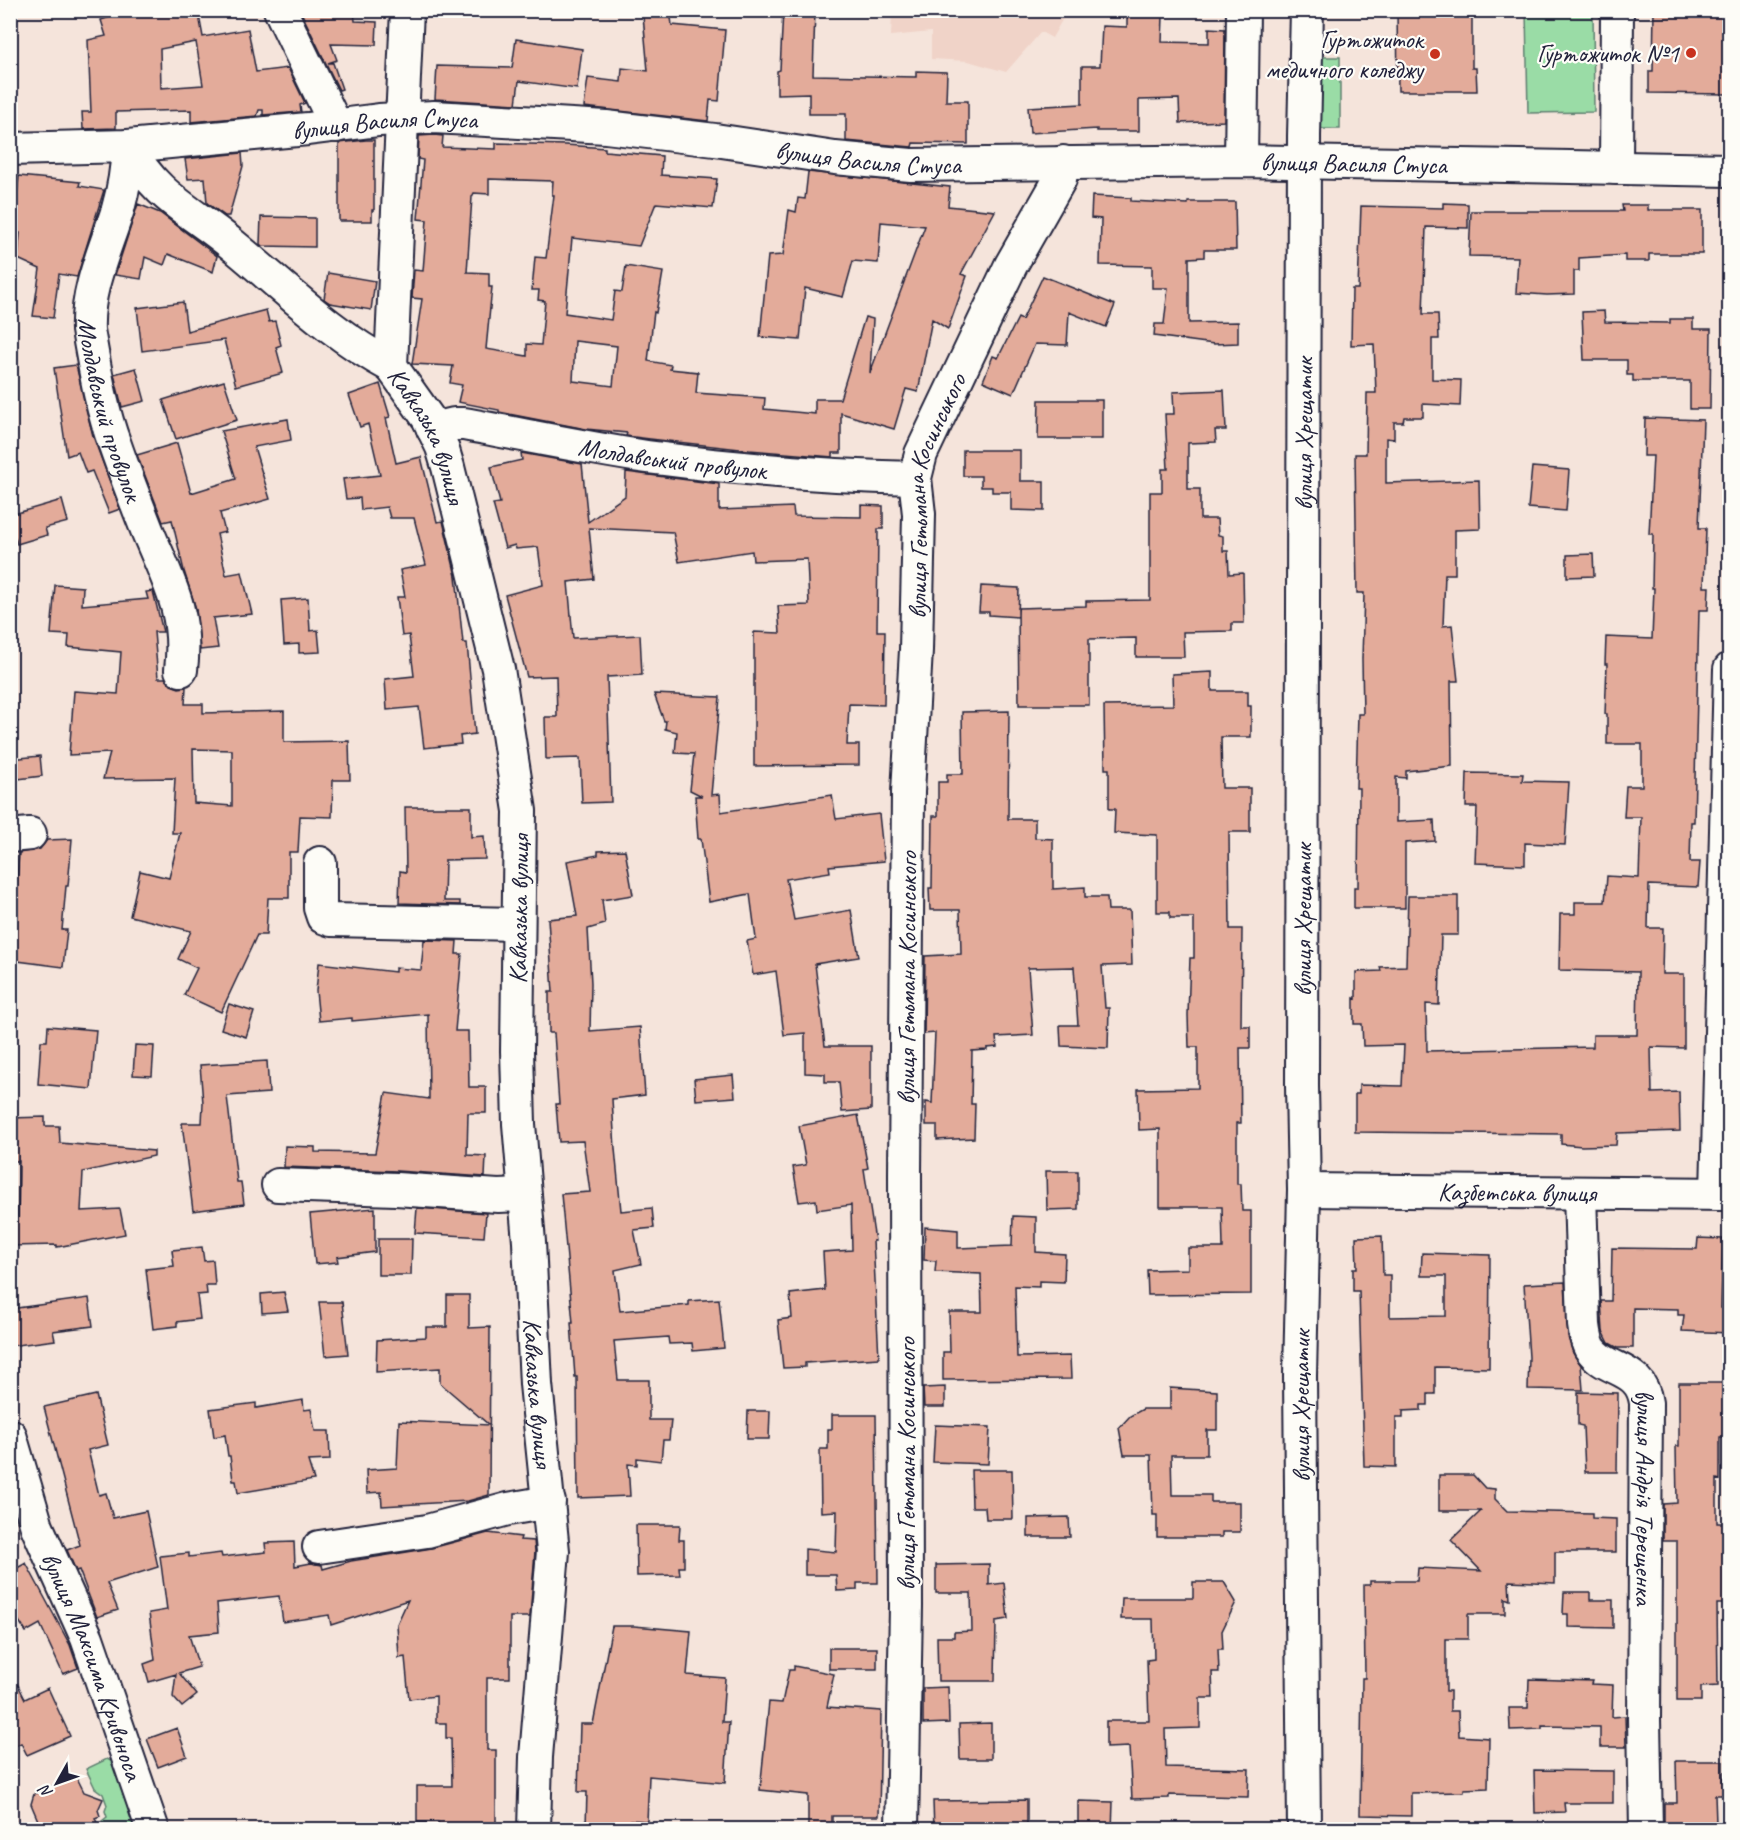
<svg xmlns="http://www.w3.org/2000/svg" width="1740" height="1840" viewBox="0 0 1740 1840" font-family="Caveat,sans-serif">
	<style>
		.built { fill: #f0d3c8 }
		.green { fill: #9adca6; stroke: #5e7f70; stroke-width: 1.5 }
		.building { fill: #e3ab9a; stroke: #22223b; stroke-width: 1.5; fill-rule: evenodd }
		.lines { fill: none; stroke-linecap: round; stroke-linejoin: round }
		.minor-casing { stroke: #22223b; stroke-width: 36 }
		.minor { stroke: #fdfcf7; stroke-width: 32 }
		.poi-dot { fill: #c8321e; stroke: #fdfcf7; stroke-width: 2 }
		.labels { text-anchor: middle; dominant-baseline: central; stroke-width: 4.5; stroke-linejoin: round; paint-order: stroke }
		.poi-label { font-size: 26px; fill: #22223b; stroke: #fdfcf7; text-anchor: end }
		.street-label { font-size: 26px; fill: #22223b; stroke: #fdfcf7 }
	</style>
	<rect width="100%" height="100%" fill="#f5e4db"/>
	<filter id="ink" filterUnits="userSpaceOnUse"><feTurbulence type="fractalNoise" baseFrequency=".0167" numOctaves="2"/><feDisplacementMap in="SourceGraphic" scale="12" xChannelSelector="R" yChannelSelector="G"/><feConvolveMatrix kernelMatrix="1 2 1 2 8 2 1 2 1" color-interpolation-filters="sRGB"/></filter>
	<g filter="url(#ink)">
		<!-- built -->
		<path class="built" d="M892 11V10L1067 11 1052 38 1041 32 1006 72 968 61 931 59V32L891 36Z"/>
		<!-- green -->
		<path class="green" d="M1526 11H1593L1594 112 1528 113Z
			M1319 57H1340V129H1321Z
			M107 1759 121 1766 142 1829H106L102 1821 107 1817 105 1811 107 1805 103 1794 95 1788 86 1769Z"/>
		<!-- building -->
		<path class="building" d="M131 10H198L203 37 248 29 256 72 288 68 305 103 300 105 301 112 263 115V110H259L257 116 191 122V110L116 112V128L83 129 82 112H91L88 40 106 36 101 20ZM196 42 203 85 161 88 160 49Z
			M300 10H354L355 21 377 22 376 45 331 44 337 60 328 63H333L342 89 339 90Z
			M650 10H670L672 25 725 30 719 101 710 100 708 121 584 107 588 78 621 82 622 68 648 71 643 16 650 15Z
			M783 10H815L813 75 916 77V71L947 72 946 101H968V144L913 143 912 147 846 141V114H809V93L777 94V71L780 70Z
			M1397 10H1472V68H1476L1477 91H1398Z
			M1654 10H1728L1727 94 1649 93V71H1653Z
			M1127 15 1163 16 1162 42 1209 43V28L1225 29 1224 121 1180 123 1179 99 1139 100V131H1097V129L1030 133 1028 107 1082 104V66H1100L1102 26 1127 27Z
			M516 39 582 49 577 89 519 81 516 104 435 99 437 66 512 68Z
			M434 135 443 136 442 147 496 149V143L566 145 605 148V151L662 156 661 175 717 179 713 208 656 203 639 246 572 238 565 313 611 320 615 291 622 292 626 266 663 272 656 313 654 312 648 361 671 365 670 369 698 372 696 393 765 398 764 409 815 414V399H840L865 317 873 319 870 373 925 226 881 222 878 263 853 261 843 297 805 288 800 340 760 337 768 256 783 255 789 210 796 212 798 198 805 199 808 172 950 187 948 206 995 211 961 274 967 276 948 329 932 319 918 392 906 389 894 429 841 413V453H833V457L749 450 650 439 626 436 627 433 586 429 499 412V410L458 402 462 385 450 383 453 366 412 364 422 299 412 298 414 270 423 271 427 220 418 219 423 160 418 159 419 136ZM489 179 553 181 552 195H554L546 258 535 257 532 290H539L538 300 545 301 541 345 527 344V356L486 349 492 287H489V273L467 272 472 197 474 193 489 194ZM575 341 617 346 613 386 573 381Z
			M366 140H374V210H372V221H339V143Z
			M242 153 243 166 229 216H225L207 203 205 178 188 179 185 159Z
			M19 176 80 182 79 186 104 190 77 277 59 274 53 318 33 316 40 269 18 259 20 233H13Z
			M1092 196 1131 198V201L1188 204V202H1235L1236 250H1204V257L1189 258V323L1238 322V343L1214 344 1154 336 1155 324H1164L1168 288H1152V266L1100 265 1101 219 1091 218Z
			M1443 203 1468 204V228L1426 227 1423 314H1438L1439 339H1432V379L1461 380 1460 406 1423 404V417H1404L1403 422H1394V439L1386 438V483L1479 480 1480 529 1455 530V574H1445L1443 626 1452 625 1458 681H1451L1452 766 1406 771V778L1396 777V822L1434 820 1435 841 1405 843V908H1354V887H1358L1359 788H1356L1358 714H1363L1362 659 1364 593H1357L1355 454H1366L1367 393H1376L1374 344 1351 345 1352 289H1358L1361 206 1443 208Z
			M138 204 160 213 217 256 213 272 168 254 164 265 145 257 141 279 115 275Z
			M1622 205H1648V210H1702V254H1649V261H1625V255L1579 258V271H1574V294L1547 295 1516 293 1518 257 1469 256 1471 211H1623Z
			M261 217 315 218V247L262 246 260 244Z
			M328 273 375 281 371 310 330 303 324 299Z
			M1043 276 1115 305 1106 327 1069 312 1067 345 1035 344 1013 394 983 381 993 356 998 358 1018 318 1022 320Z
			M183 302 187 331 266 310 269 322 275 321 281 345 276 347 283 373 236 386 224 340 142 351 137 308Z
			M1604 311 1605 322 1670 323V319H1693V329H1711L1710 409H1690V381H1633V375H1627V360H1584L1582 312Z
			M76 365 93 436 120 509 109 513 92 471 86 473 78 452 67 456 54 368Z
			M136 368 145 401 122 407 114 374Z
			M224 381 237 420 176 439 163 400Z
			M380 384 390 417 386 418 396 463 421 457 437 522 443 521 456 576 463 643H467L475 734 460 736 461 744 424 748 419 707 387 710 385 679 414 676 409 635 402 636 397 597H405L400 570 426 565 414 518H390L387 507 361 510 360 498 346 499 343 479 380 475 368 424 360 427 349 395Z
			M1224 390 1226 430H1215L1216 442 1188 443V489H1200V519H1217L1218 535 1223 536V551H1228L1229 574 1243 573 1244 623H1232V631L1183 632 1184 657H1136V638L1089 639V705H1019L1018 608 1086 606V601L1150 600V492H1162V469H1168L1165 414H1174L1173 392Z
			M1039 400H1102V439H1038Z
			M1645 418 1703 420 1699 528H1706L1704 587H1709L1708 610H1699L1694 822H1691L1690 862H1700L1698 887 1649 885 1648 928H1663L1662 974H1684V1048L1651 1047 1652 1093 1679 1092 1680 1131 1617 1133 1616 1145 1582 1146 1561 1144V1134L1355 1132V1094H1359V1085L1402 1086 1404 1045 1363 1046 1362 1024H1354V998L1356 999V972L1381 971 1380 967 1406 966 1408 896H1458V935H1441L1439 1005 1426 1004 1427 1051 1593 1047V1035H1637L1638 972 1559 970 1560 914H1575V902H1605L1607 876 1639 878 1641 817H1624L1626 786H1642V744H1607V714H1605L1607 664H1605L1606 637 1652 639 1654 588H1652L1653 534H1649L1653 456H1644Z
			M288 419 291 440 254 447 270 499 220 513 225 532 217 534 226 575 242 572 252 614 213 618 218 648 200 650 196 609 184 571 172 520 163 522 137 455 177 443 191 493 236 479 221 431Z
			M963 450H1020V481H1044V511L1011 510V492H992V487H981V476H963Z
			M521 453 582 464 588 522 625 496 626 472 719 484V510L793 507 794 516 861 517V505L883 506V529H878L877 631H885L884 705 849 704 847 745H859V765L754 766V632L780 633 778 606 809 605 807 559 753 561 752 551 679 562 673 532 589 528 594 579 568 582 573 638 640 635 642 675 607 677 611 802 582 803 580 758 546 759 545 717H557L556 676 527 677 505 595 543 585 538 547 516 549 515 545 505 548 493 504 500 503 491 467 522 460Z
			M1532 467 1569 470 1566 511 1528 508Z
			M62 500 68 522 45 528 47 535 17 544 10 522V515Z
			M1593 554 1594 576 1567 577V555Z
			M55 585 83 587 82 605 148 599 146 592 153 591 163 632H154L158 678H165L171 685 179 688 186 687 185 704H203V713L284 711V742L349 741 350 780H333L332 817 300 816 298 852H289V898H268L266 935H257L221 1012 184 995 197 968 178 959 191 931 130 916 140 871 169 878 180 833H172L175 778 103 779 110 753 69 755 74 691 118 694 121 652 68 647 69 635 51 634ZM193 749 232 750V806L194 803Z
			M981 586 1019 588 1018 617 989 615V612H979Z
			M308 598 310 631 318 630 320 652 299 653V644L284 645 281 600Z
			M1212 672V691H1248V706H1251V737H1221L1222 788H1250V832H1229L1230 929H1242L1241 1026H1250V1048H1240L1241 1123H1237V1184H1241L1242 1211H1251V1294L1148 1295 1147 1270 1188 1269V1248H1223L1222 1207H1160V1129L1139 1130 1138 1089 1198 1088V1047H1189L1188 1015 1190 958H1194V918H1170V912H1157V835L1114 833 1115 809H1109V769H1105L1104 706 1173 705 1172 674Z
			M654 694 720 697 711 795 720 794 721 812 832 795 836 819 879 814 884 861 829 866 830 872 786 879 794 920 851 910 859 957 815 964 825 1046H871V1110L842 1112 839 1082H825V1074L805 1073V1033L784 1035 776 971 753 975 747 941 756 939 750 894 709 902 701 839H698L695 796H702L690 790 694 754 675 753 677 732 665 729 666 721H664Z
			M1009 711 1008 819H1035V838L1053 839V889L1085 887V897H1107L1108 910H1130L1132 965 1102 966 1105 1008H1109L1108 1048 1061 1046 1060 1025H1078L1074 967 1028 968 1033 1035 996 1037 997 1047 987 1048V1050L972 1051 971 1104H975L974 1138 937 1140V1125H926V1102L932 1103 935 1033 924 1034 925 956 961 954 960 910H930L929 888H932L933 816H938V782H947V774H963L962 712Z
			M40 756 42 776 10 780V759Z
			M1467 773 1523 774 1522 781 1569 782 1565 845 1525 843V865L1475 863 1477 807H1466Z
			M405 807H471V837L484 836 485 859 445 860 444 901H460V905L399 903 400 871 406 872Z
			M72 839 68 886H66L62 930H67L63 967 10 960V906L15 907 19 853 40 849 47 840Z
			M625 850 633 895 602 900 605 924 588 929 591 983 590 1031 640 1027 645 1095 612 1099 615 1149 621 1211 652 1208 654 1228 634 1230 641 1264 615 1270 620 1311 689 1305V1301L719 1299 724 1348 693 1351 692 1343 669 1344 668 1337 614 1341 618 1380H649V1420H671L669 1440H663L661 1461 637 1458V1465L628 1464 630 1496 578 1498 577 1377H575L571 1323H573L561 1194 590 1192 583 1141 559 1142 556 1104H559L554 1033H549V992H553L548 919 577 916 567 861 598 855V851Z
			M424 940 457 941 456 954H462L455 1031H468L469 1087H486V1113H468L467 1155 486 1156 485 1177 397 1171 284 1167 285 1146 315 1147V1152L375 1153 386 1093 429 1099 428 1014 352 1021V1018L319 1021 316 991 319 963 395 972V968L421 970Z
			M229 1004 254 1012 246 1037 221 1029Z
			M48 1026 96 1030 91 1089 38 1084 41 1041H47Z
			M135 1045 154 1046 152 1076 133 1075Z
			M267 1061 269 1093 227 1096 237 1182H241L244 1204 193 1211 182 1123H202L203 1103 200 1065Z
			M733 1075 735 1097 696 1100 694 1079Z
			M858 1115 868 1168 864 1169 875 1241H873L879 1358 805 1363V1367L783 1368 778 1320 792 1318 790 1294 825 1290 823 1252 852 1250 851 1205 817 1210 816 1200 799 1202 793 1167 806 1165 799 1126Z
			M45 1117V1126H59L60 1143 154 1151V1156L83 1172 81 1211 120 1209 125 1234 57 1247V1245L10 1246V1222H18L19 1161H10V1118Z
			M1046 1171H1078V1209L1047 1210Z
			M375 1208V1252L337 1257 338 1262 315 1264 310 1214Z
			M417 1208 486 1213 484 1237 415 1233Z
			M1013 1216 1036 1217V1252L1065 1254 1064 1282 1039 1281V1287L1015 1286 1017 1357 1070 1356 1071 1379 943 1380V1352H950L949 1312H982L981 1274 935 1272 936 1261 924 1260 925 1227 958 1230V1248L1012 1246Z
			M1382 1236 1383 1275H1390V1317L1446 1316V1276H1421L1422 1253 1490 1255 1489 1368 1435 1367V1394H1428V1405H1421V1410L1403 1411V1417H1396V1467L1364 1466 1359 1291H1353V1268H1357L1356 1237Z
			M1698 1238 1723 1239 1721 1308H1730V1333L1682 1331 1684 1315H1678V1309L1633 1308V1348H1618L1609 1343 1603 1331 1601 1301H1611L1612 1248 1697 1249Z
			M378 1239H412L411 1275H378Z
			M202 1247 204 1261 213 1260 215 1285H206L207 1294 197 1295 200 1319 177 1322V1326L153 1329 146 1269 174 1266 172 1250Z
			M1565 1282 1568 1337 1573 1353 1581 1365 1583 1390 1528 1389 1529 1357 1524 1284Z
			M284 1292 288 1311 262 1313 261 1294Z
			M447 1295H469V1328L490 1327 489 1495 468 1501 382 1506 381 1492 367 1493 366 1470 397 1468 399 1421 489 1425 440 1383V1368L376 1372 377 1340 426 1337V1327H447Z
			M89 1298 93 1326 53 1331 55 1340 10 1346V1309Z
			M319 1302H342L348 1354 325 1356Z
			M1679 1383H1723V1398H1730V1437H1720V1480L1717 1479V1523H1730V1604H1717L1718 1686 1701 1687V1701H1677V1541H1663V1504L1677 1503 1676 1446H1679Z
			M945 1387V1407H924L923 1388Z
			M1170 1388 1217 1391V1430H1207V1455H1171L1172 1495H1211V1502H1240V1532H1222V1537H1157V1515H1153L1151 1455H1124L1119 1428 1130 1416 1143 1409H1170Z
			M1578 1392 1618 1393 1617 1472H1585L1583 1426 1578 1425Z
			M96 1395 108 1445 88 1450 99 1495 106 1493 113 1518 146 1511 158 1567 107 1583 118 1610 97 1617 79 1570 76 1571 67 1550 80 1545 44 1407Z
			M303 1400 304 1410 311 1409 315 1431H329L330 1460 308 1461 314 1480 238 1493 236 1481H233L230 1456H228L225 1435 214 1437 210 1409 256 1403V1408Z
			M748 1411H770L769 1439H747Z
			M832 1415H876L878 1583H857V1590L837 1591 836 1575H805V1549L836 1552 837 1511 821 1512 820 1449H828V1429H832Z
			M935 1425 990 1427 988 1464 933 1462Z
			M971 1470H1012L1013 1519H986L985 1507H972Z
			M1439 1475H1473L1485 1488 1495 1489V1499L1507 1511 1592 1513V1518L1616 1519V1552H1555V1583L1509 1581 1510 1600 1505 1598V1614H1468V1639H1446V1691H1450V1711H1458L1459 1736 1489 1738 1488 1788 1464 1789V1792L1411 1793V1816L1360 1815 1362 1678H1365L1364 1585H1370V1581H1417L1418 1568 1481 1571 1451 1540 1481 1511H1439Z
			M1069 1517 1070 1537H1028V1518Z
			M636 1525H680L679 1540H684V1567H679L680 1575 637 1576Z
			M488 1533 521 1537 520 1540 534 1541 535 1551 530 1617H510V1678H487V1750H496V1830H438V1822H417V1786H452L451 1738H446V1723H436V1696L409 1699 405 1657 399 1658 397 1624 408 1600 331 1625 329 1615 283 1622 279 1596 217 1603 219 1632 189 1635 199 1667 179 1673 197 1695 182 1707 173 1697 176 1674 149 1682 144 1664 155 1660 149 1613 167 1610 160 1556 189 1553V1557L221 1553 222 1557 266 1552 265 1543 294 1542 295 1566 311 1563 322 1565 323 1569 351 1561 432 1548Z
			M26 1563 70 1645 78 1668 63 1674 40 1624 26 1632 19 1621 10 1626V1572Z
			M989 1564V1585L1004 1583 1008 1619 996 1621 995 1681H938L937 1637H954V1632L972 1631 971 1593H936V1565Z
			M1193 1582H1224L1236 1602 1222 1631 1223 1649H1218L1219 1672H1212L1213 1698H1200V1728L1165 1729 1166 1767 1249 1769 1248 1797 1169 1795V1798L1132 1799 1129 1747 1106 1748V1721H1149L1147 1660 1154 1659 1153 1619H1121L1122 1598H1193Z
			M1564 1592H1590V1600H1613V1628L1568 1627V1614H1563Z
			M612 1626H634L691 1631 687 1675 725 1678 722 1722H729L725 1783 649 1776 647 1821 631 1820 630 1830H607V1827L586 1826 587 1792H578L580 1724H593Z
			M829 1648H877V1669H829Z
			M794 1666 834 1674 827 1707 881 1711 879 1816H832V1829H808V1795L760 1790 769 1702 782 1703 789 1670H794Z
			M10 1669 25 1699 48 1688 70 1736 27 1755 21 1743 10 1748Z
			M1529 1679 1592 1681 1591 1684 1613 1685 1612 1717 1625 1716 1626 1747H1600V1727L1542 1726V1729L1510 1730 1509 1708H1528Z
			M948 1687 949 1723 923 1724V1688Z
			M991 1723V1759H960L959 1724Z
			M177 1728 187 1756 158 1767 147 1739Z
			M1676 1761H1723V1795H1715L1716 1823H1664V1803H1677Z
			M1534 1770 1613 1771V1803H1564L1565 1812 1535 1813Z
			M76 1776 84 1792 103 1799 98 1810 100 1816 95 1818 100 1830H42L31 1804 34 1794Z
			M1027 1800V1830H934L933 1801Z
			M1078 1801 1113 1802 1112 1830H1078Z"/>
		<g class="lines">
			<defs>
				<g id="minor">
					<path d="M280 10 336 126"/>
					<path id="s1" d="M407 10 391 366 428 418 442 447 448 467 498 669 520 811 517 1051 519 1124 529 1242 536 1384 553 1551 536 1757 534 1830"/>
					<path id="s2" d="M128 146C127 168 124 188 118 209 106 248 86 289 88 330 95 369 101 408 115 445 125 474 136 502 147 530 168 581 188 612 181 670"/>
					<path d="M128 146C156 198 191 210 234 246 285 288 332 335 391 366"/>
					<path id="s3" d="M10 149 128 146 308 129 379 120 434 117 606 127 715 140 835 158 911 165 1241 161 1730 170"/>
					<path d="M1241 161 1243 10"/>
					<path d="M1616 168 1617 10"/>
					<path id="s4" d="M433 429 454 424H464C525 435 586 448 647 457 736 469 825 476 915 478"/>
					<path d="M10 836 30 834"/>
					<path d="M320 863V908L323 917 331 920 518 924"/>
					<path d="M278 1185 396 1189 498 1196 524 1195"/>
					<path id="s5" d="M1304 1190 1730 1194"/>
					<path id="s6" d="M1580 1193 1584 1325C1585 1333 1586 1341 1590 1348 1606 1373 1641 1365 1646 1403L1644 1719 1646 1830"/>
					<path d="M1717 1194 1730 669"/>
					<path id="s7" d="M10 1435 37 1527 87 1638 153 1830"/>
					<path d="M319 1547 427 1531 508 1509 549 1502"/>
					<path id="s8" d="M902 1830 906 1606 905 1174 908 792 916 650 919 514 915 478 921 454 1011 265 1060 179 1063 162"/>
					<path id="s9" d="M1304 1830 1300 1376 1304 1190 1302 1086 1304 136 1307 10"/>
				</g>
			</defs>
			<!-- minor casing -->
			<use href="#minor" class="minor-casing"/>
			<!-- minor -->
			<use href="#minor" class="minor"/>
		</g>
	</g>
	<!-- markers -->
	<g class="poi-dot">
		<circle cx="1691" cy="53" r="6"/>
		<circle cx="1435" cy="54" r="6"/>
	</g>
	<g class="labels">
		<!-- poi labels -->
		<g class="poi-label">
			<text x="1423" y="39">Гуртожиток<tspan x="1423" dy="30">медичного коледжу</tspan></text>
			<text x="1679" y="53">Гуртожиток №1</text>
		</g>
		<!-- street labels -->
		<g class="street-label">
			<text stroke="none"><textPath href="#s3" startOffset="376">вулиця Василя Стуса</textPath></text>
			<text stroke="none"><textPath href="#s3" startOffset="862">вулиця Василя Стуса</textPath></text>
			<text stroke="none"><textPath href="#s3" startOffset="1348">вулиця Василя Стуса</textPath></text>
			<text stroke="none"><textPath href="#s2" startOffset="272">Молдавський провулок</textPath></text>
			<text stroke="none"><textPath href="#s9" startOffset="1396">вулиця Хрещатик</textPath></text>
			<text stroke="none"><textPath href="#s1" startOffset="436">Кавказька вулиця</textPath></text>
			<text stroke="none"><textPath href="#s4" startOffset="243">Молдавський провулок</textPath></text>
			<text stroke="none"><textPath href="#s8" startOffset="1338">вулиця Гетьмана Косинського</textPath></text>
			<text transform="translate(519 909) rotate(-89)">Кавказька вулиця</text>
			<text stroke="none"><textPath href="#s9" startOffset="910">вулиця Хрещатик</textPath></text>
			<text stroke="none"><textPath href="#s8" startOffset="852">вулиця Гетьмана Косинського</textPath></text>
			<text stroke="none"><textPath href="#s5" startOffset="213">Казбетська вулиця</textPath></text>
			<text stroke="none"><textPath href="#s1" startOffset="1408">Кавказька вулиця</textPath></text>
			<text stroke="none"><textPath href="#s9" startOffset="424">вулиця Хрещатик</textPath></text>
			<text transform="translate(906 1464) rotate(-90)">вулиця Гетьмана Косинського</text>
			<text stroke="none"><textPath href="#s6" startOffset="332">вулиця Андрія Терещенка</textPath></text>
			<text stroke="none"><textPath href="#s7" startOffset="246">вулиця Максима Кривоноса</textPath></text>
		</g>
	</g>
	<!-- margin -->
	<rect width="1740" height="1840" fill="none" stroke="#fdfcf7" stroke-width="36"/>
	<rect x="18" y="18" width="1704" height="1804" fill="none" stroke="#22223b" stroke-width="2" filter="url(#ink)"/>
	<!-- north arrow -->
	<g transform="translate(57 1783) rotate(230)" stroke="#fdfcf7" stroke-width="4.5" paint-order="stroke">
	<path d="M0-4.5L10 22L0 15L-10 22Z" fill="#22223b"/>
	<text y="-9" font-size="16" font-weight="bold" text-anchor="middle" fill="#22223b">N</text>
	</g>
</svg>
